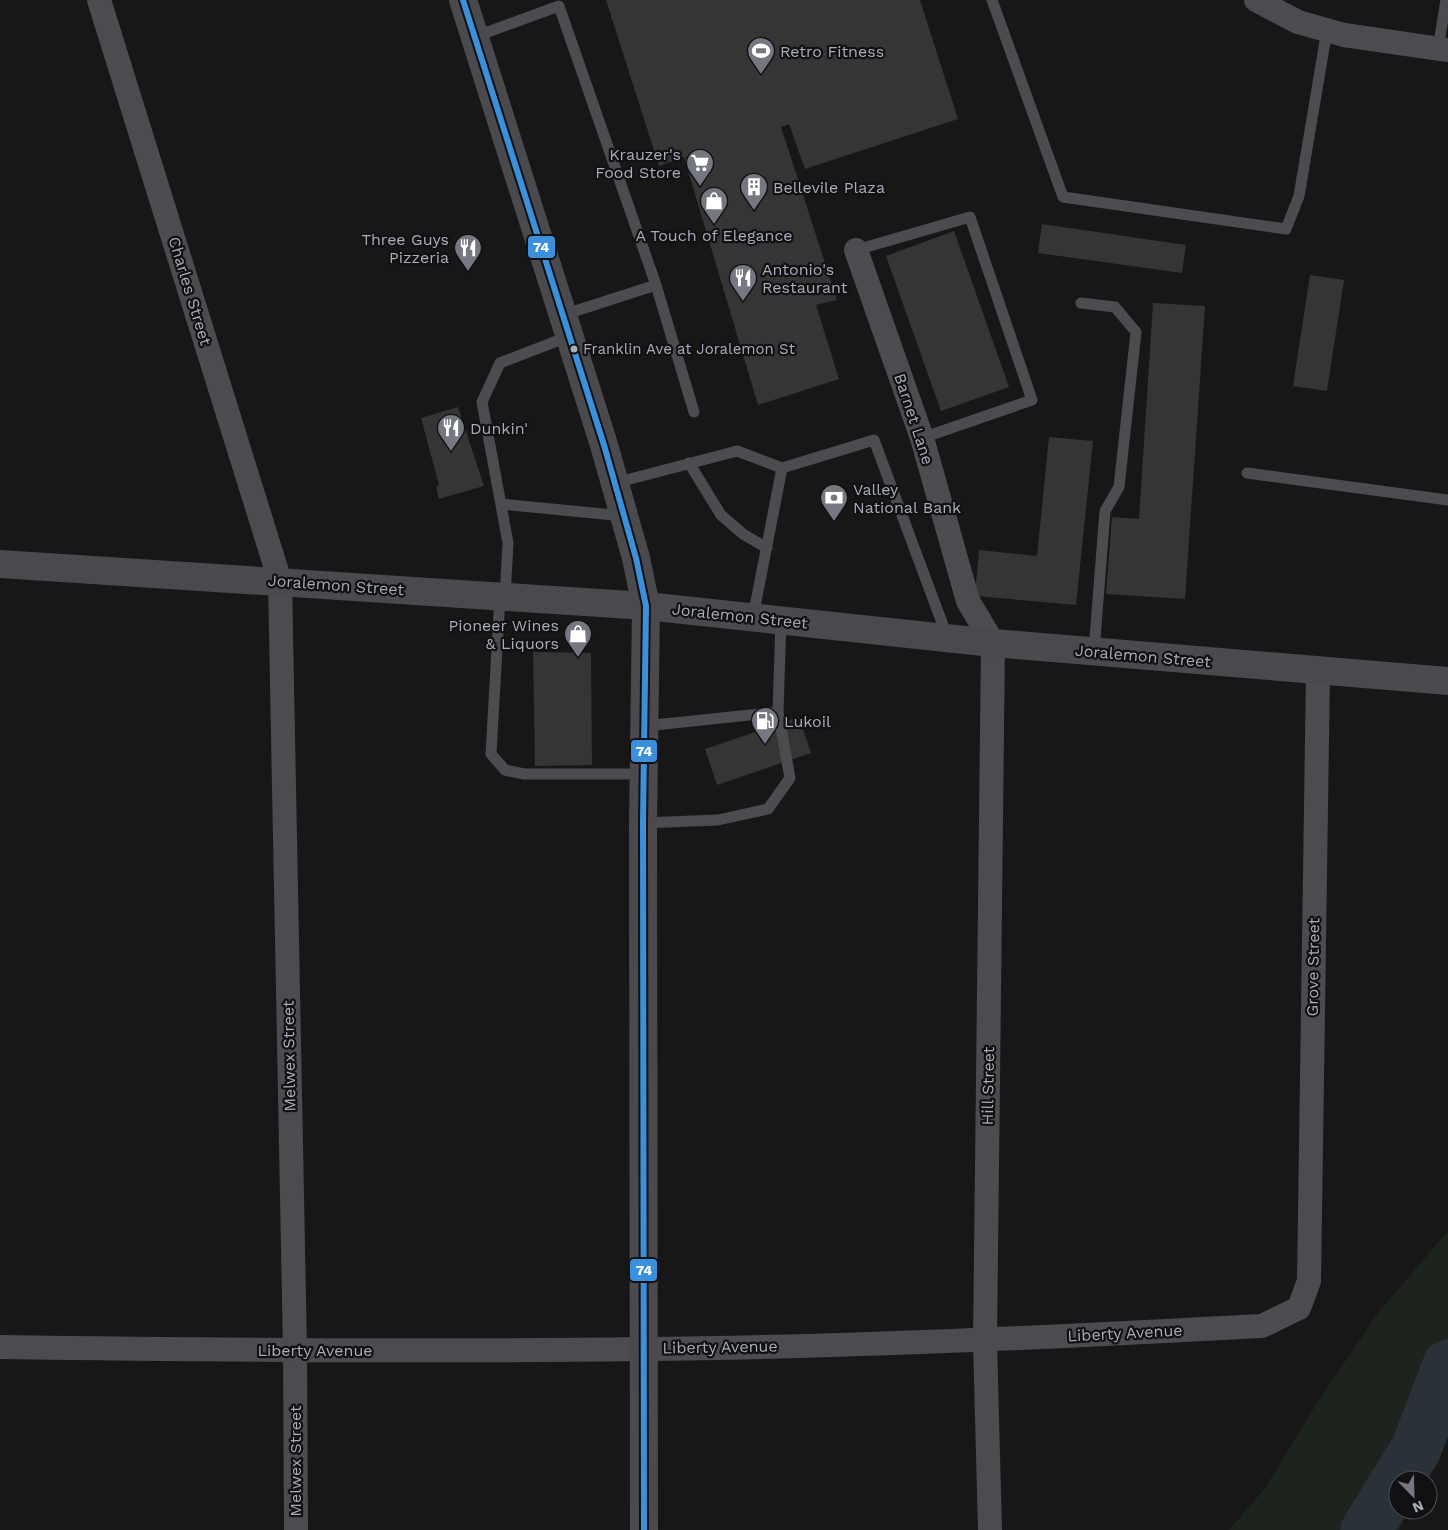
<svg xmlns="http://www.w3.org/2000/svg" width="1448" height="1530" viewBox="0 0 1448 1530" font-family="'Work Sans',sans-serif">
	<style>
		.green { fill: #1d241e }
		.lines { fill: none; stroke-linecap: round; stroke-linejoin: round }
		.river { stroke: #2a3239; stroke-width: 51 }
		.building { fill: #353536 }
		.lane { stroke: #4b4c50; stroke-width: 11 }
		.street { stroke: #4b4c50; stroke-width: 24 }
		.secondary { stroke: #4a4a4e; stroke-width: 28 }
		.bus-1-casing { stroke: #111113; stroke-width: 10 }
		.bus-1 { stroke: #3a90db; stroke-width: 6 }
		.bus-dot { fill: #a8adb8; stroke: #111113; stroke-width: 2 }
		.labels { text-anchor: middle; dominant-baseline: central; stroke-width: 4.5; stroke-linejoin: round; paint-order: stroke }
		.bus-label { font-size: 15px; fill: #a8adb8; stroke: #111113; text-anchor: start }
		.poi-label { font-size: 16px; fill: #a8adb8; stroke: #111113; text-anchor: start }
		.street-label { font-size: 16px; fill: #a8adb8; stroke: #111113 }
		.line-badge { stroke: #111113; stroke-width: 2 }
		.badge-label { font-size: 14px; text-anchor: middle; font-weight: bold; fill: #fff }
	</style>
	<rect width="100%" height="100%" fill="#171717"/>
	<!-- green -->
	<path class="green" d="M1448 1231V1434L1425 1480H1398V1510H1409L1399 1530H1229L1265 1488 1319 1400 1378 1313Z"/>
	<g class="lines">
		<!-- river -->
		<path class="river" d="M1366 1530 1416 1449 1448 1365"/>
	</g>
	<!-- building -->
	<path class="building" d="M606 0H920L958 119 805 169 789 124 781 127 837 300 816 305 839 379 758 405 684 157 659 166Z
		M1042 224 1186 245 1182 273 1038 253Z
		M954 231 1009 387 941 411 886 256Z
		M1310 275 1344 280 1327 391 1293 386Z
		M1153 303 1205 306 1185 599 1106 594 1112 517 1139 519Z
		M458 407 484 486 439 499 436 487 439 485 421 418Z
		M1049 437 1093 441 1076 605 975 596 979 550 1037 556Z
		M533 652 591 653 592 765 535 766Z
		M799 717 811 753 717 785 705 749Z"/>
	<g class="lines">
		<!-- lane -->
		<path class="lane" d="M992 0 1063 197 1286 229 1299 196 1327 30
			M474 37 559 6 656 285 563 315
			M1438 49 1446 0
			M856 250 970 217 1032 400 922 438
			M656 285 694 412
			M1081 303 1115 307 1136 332 1119 487 1105 511 1094 651
			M689 463 721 515 743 534 767 548
			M1247 473 1448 500
			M615 483 737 451 782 468 874 440 947 636
			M501 504 624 516
			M500 596 491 754 505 770 524 774H644
			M505 596 508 543 482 402 500 363 570 336
			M753 617 782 468
			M645 726 778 712
			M643 823 718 820 768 809 790 778 778 712 781 620"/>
		<!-- street -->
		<path class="street" d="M99 0 280 581 295 1350 296 1530
			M1256 0 1298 22 1344 35 1448 50
			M856 250 922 438 968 601 993 643 985 1341 990 1530
			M0 1347C214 1350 427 1352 641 1349 848 1347 1055 1337 1262 1326L1299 1308 1309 1281 1318 671"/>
		<!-- secondary -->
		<path class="secondary" d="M463 0 604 445 636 558 646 606 643 823 644 1530
			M0 564 646 606 993 643 1448 681"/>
		<defs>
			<path id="bus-1" d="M463 0 604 445 636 558 646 606 643 823 644 1530"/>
		</defs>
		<!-- bus-1 casing -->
		<use href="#bus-1" class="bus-1-casing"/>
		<!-- bus-1 -->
		<use href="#bus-1" class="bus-1"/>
	</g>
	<!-- icons -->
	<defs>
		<symbol id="stadium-pin" viewBox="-11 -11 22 30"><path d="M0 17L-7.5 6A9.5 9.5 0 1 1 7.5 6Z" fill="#757880" stroke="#111113"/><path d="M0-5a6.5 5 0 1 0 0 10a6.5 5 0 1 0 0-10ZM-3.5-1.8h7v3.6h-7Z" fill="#fff"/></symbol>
		<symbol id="supermarket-pin" viewBox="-11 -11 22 30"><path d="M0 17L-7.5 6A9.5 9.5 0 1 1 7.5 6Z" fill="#757880" stroke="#111113"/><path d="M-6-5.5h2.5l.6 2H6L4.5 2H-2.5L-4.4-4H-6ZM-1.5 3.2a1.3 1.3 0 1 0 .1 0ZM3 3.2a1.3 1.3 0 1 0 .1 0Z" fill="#fff"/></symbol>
		<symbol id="building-pin" viewBox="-11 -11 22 30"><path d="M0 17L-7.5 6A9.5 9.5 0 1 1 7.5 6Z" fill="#757880" stroke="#111113"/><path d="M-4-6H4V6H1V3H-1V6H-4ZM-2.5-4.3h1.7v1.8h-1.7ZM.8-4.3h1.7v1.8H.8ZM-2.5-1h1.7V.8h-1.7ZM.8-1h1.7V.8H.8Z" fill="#fff"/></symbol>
		<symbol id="shop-pin" viewBox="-11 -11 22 30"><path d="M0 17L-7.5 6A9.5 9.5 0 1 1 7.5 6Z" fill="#757880" stroke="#111113"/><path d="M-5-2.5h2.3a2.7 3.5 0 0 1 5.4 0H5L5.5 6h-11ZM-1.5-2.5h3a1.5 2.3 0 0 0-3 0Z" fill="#fff"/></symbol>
		<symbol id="restaurant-pin" viewBox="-11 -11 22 30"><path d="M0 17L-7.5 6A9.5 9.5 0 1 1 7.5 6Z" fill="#757880" stroke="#111113"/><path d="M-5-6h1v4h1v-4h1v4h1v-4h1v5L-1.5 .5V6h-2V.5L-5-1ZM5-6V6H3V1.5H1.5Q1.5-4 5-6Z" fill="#fff"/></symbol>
		<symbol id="bank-pin" viewBox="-11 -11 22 30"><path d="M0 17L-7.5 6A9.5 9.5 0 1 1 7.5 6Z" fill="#757880" stroke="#111113"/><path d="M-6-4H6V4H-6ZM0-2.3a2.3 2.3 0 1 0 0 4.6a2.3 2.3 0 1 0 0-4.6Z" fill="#fff"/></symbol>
		<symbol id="fuel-pin" viewBox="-11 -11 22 30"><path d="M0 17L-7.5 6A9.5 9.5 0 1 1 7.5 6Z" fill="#757880" stroke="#111113"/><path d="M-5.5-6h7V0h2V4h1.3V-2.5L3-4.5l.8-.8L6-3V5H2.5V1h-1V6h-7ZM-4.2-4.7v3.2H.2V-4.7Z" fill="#fff"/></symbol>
	</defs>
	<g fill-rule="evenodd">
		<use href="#stadium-pin" x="745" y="35" width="32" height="43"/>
		<use href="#supermarket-pin" x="684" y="147" width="32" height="43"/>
		<use href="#building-pin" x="738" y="171" width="32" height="43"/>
		<use href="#shop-pin" x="698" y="185" width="32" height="43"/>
		<use href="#restaurant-pin" x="452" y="232" width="32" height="43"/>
		<use href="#restaurant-pin" x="727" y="262" width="32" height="43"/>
		<use href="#restaurant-pin" x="435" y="412" width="32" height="43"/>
		<use href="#bank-pin" x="818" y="482" width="32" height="43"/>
		<use href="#shop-pin" x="562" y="618" width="32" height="43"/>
		<use href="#fuel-pin" x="749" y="705" width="32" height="43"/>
	</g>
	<!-- markers -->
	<circle class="bus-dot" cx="574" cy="349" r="4.5"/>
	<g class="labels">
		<!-- bus labels -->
		<g class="bus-label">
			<text x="583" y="349">Franklin Ave at Joralemon St</text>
		</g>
		<!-- poi labels -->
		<g class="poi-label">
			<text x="780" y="51">Retro Fitness</text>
			<text x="681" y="154" text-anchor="end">Krauzer's<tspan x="681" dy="18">Food Store</tspan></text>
			<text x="773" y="187">Bellevile Plaza</text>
			<text x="714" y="235" text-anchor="middle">A Touch of Elegance</text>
			<text x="449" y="239" text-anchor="end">Three Guys<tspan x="449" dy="18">Pizzeria</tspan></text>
			<text x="762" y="269">Antonio's<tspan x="762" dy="18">Restaurant</tspan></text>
			<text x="470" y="428">Dunkin'</text>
			<text x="853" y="489">Valley<tspan x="853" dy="18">National Bank</tspan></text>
			<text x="559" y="625" text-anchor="end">Pioneer Wines<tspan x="559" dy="18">&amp; Liquors</tspan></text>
			<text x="784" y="721">Lukoil</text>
		</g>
		<!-- street labels -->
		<g class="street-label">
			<text transform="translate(190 291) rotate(73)">Charles Street</text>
			<text transform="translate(914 419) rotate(72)">Barnet Lane</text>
			<text transform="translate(336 585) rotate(4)">Joralemon Street</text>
			<text transform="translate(740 616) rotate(6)">Joralemon Street</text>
			<text transform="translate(1143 656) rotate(5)">Joralemon Street</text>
			<text transform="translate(1313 967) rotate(-89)">Grove Street</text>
			<text transform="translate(289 1056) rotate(-91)">Melwex Street</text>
			<text transform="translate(988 1086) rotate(-89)">Hill Street</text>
			<text transform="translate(1125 1333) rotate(-3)">Liberty Avenue</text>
			<text transform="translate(720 1347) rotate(-1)">Liberty Avenue</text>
			<text x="315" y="1350">Liberty Avenue</text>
			<text transform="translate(295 1461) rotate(-90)">Melwex Street</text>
		</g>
	</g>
	<g class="line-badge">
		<rect x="527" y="235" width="29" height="24" rx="5" fill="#3a90db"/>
		<rect x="630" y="739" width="28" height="24" rx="5" fill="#3a90db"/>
		<rect x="629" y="1258" width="29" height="24" rx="5" fill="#3a90db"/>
	</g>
	<g class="badge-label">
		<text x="541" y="252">74</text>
		<text x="644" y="756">74</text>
		<text x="644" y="1275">74</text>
	</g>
	<!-- north arrow -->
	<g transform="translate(1413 1495) rotate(157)"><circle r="24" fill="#111113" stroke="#4d4f55"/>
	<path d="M0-4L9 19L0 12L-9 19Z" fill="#757880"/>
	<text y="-8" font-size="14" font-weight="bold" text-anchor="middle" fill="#a8adb8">N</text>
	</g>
</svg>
